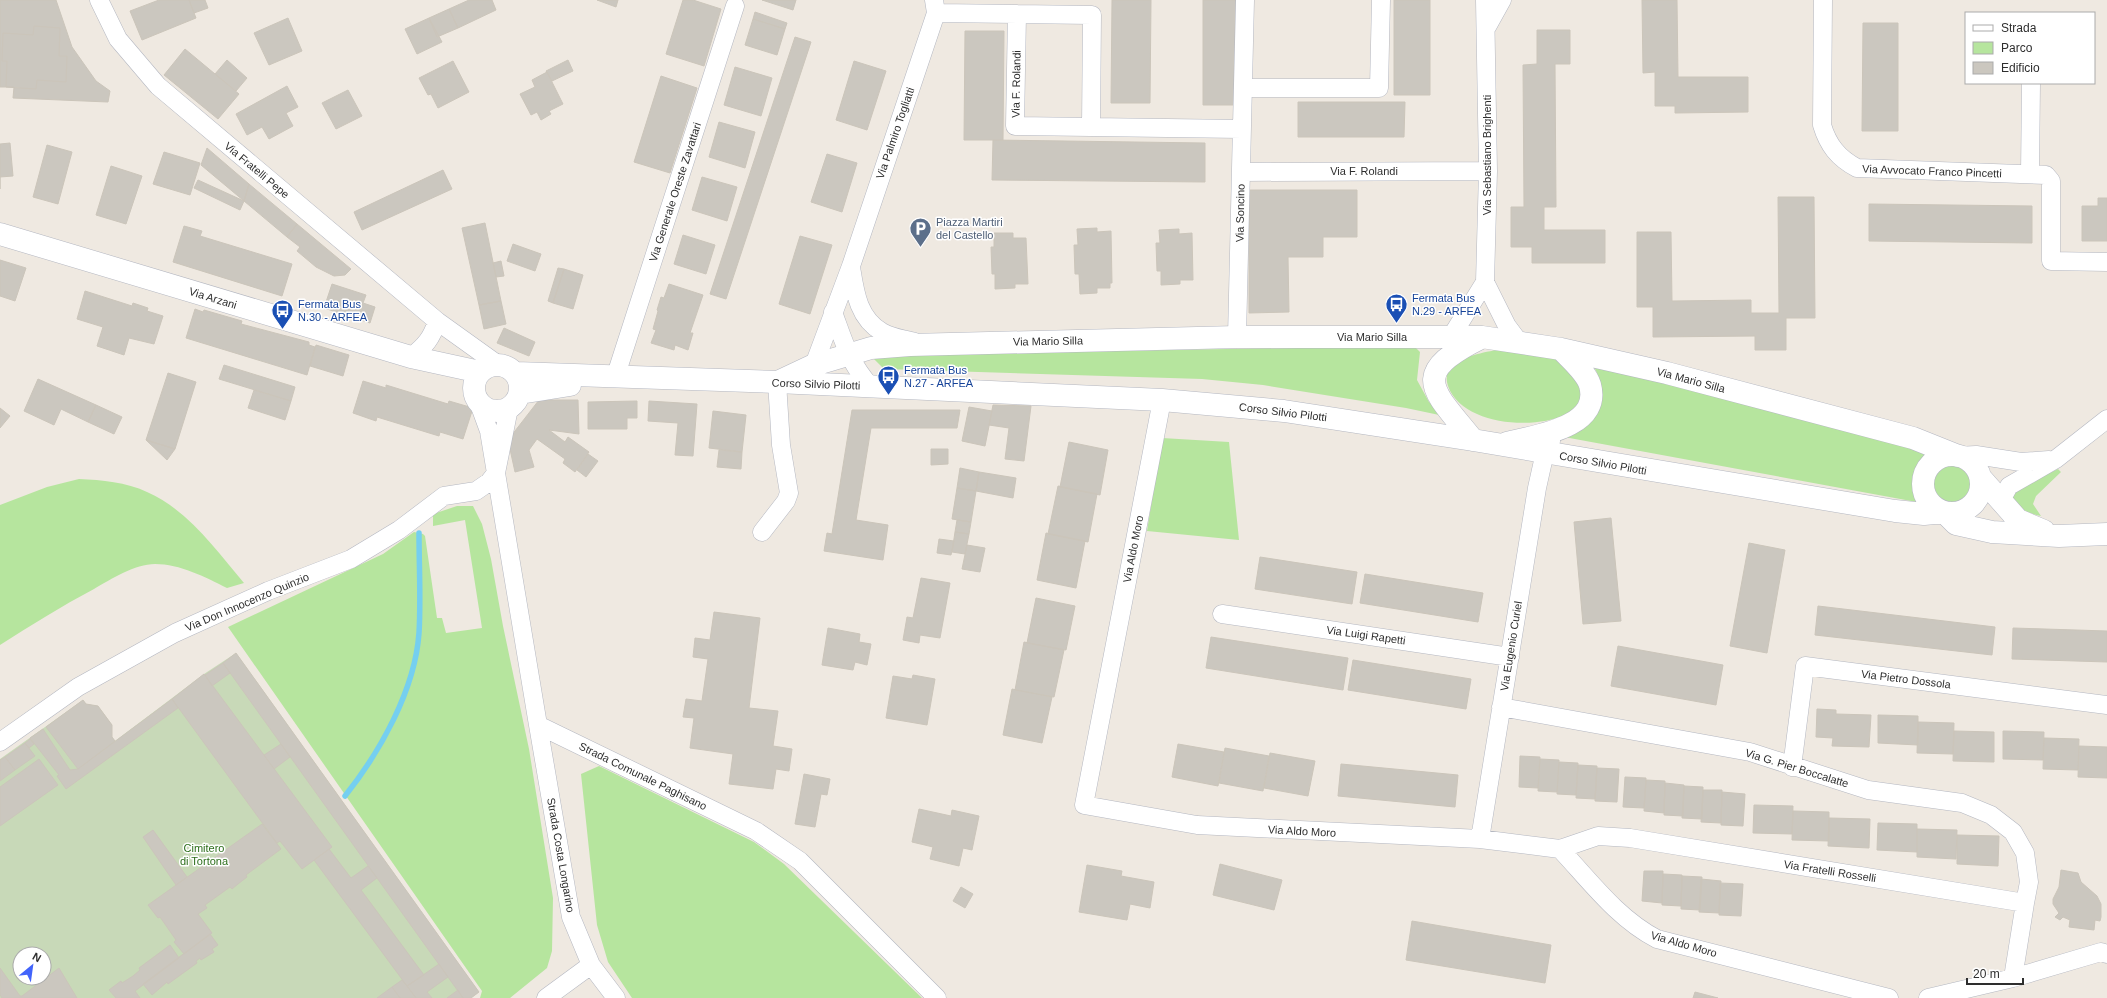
<svg xmlns="http://www.w3.org/2000/svg" width="2107" height="998" viewBox="0 0 2107 998" font-family="Helvetica,sans-serif">
	<style>
		.green { fill: #b6e59e }
		.cemetery { fill: #c8d9b8; fill-rule: evenodd }
		.lines { fill: none; stroke-linecap: round; stroke-linejoin: round }
		.stream { stroke: #75cff0; stroke-width: 5.5 }
		.building { fill: #cbc7bf; stroke: #cbc5ba }
		.street-casing { stroke: #b4b7c1; stroke-width: 19 }
		.secondary-casing { stroke: #b4b7c1; stroke-width: 23 }
		.street { stroke: #fff; stroke-width: 18 }
		.secondary { stroke: #fff; stroke-width: 22 }
		.labels { text-anchor: middle; dominant-baseline: central; stroke-width: 3; stroke-linejoin: round; paint-order: stroke }
		.street-label { font-size: 11px; fill: #2e2e2e; stroke: #fff }
		.service-label { font-size: 11px; fill: #4e5e75; stroke: #fff; text-anchor: start }
		.transit-label { font-size: 11px; fill: #164399; stroke: #fff; text-anchor: start }
		.park-label { font-size: 11px; fill: #2c6e1b; stroke: #fff }
	</style>
	<rect width="100%" height="100%" fill="#efe9e1"/>
	<!-- green -->
	<path class="green" d="M1414 346 1420 352 1417 380 1429 402 1444 416 1406 408 1263 385 1202 379 884 369 870 355Z
		M1500 349 1554 358 1567 366 1581 380C1581 387 1582 395 1580 402 1578 408 1570 413 1565 415 1532 430 1462 425 1448 386 1446 380 1446 374 1450 369 1463 355 1483 353 1500 349Z
		M1591 362 1933 452C1918 470 1909 480 1922 503L1564 437 1601 403C1602 386 1600 376 1591 362Z
		M1162 438 1229 442 1239 540 1147 531Z
		M1933 483a20 20 0 1 1 40 0a20 20 0 1 1-40 0Z
		M2058 469 2061 472 2036 496 2033 504 2041 516C2027 513 2018 509 2011 496L2013 494 2035 480Z
		M79 479C102 480 126 482 147 492 188 510 216 550 244 583L227 588C205 577 180 564 155 564 135 564 111 579 94 589 62 606 31 625 0 645V505L47 487Z
		M457 506H473L482 524 491 559 503 626 529 749 553 898 552 951 547 968 510 998H480L482 991 228 627 383 554 414 532 423 534 425 536 437 618H442L446 633 482 628 465 520 433 526V514Z
		M599 766 754 842 784 864 922 998H632L608 962 597 925 581 774Z"/>
	<!-- cemetery -->
	<path class="cemetery" d="M236 653 479 992 471 998H0V759L83 700 86 704 98 706 112 725V737L115 741 204 674ZM20 954H44V978H20Z"/>
	<g class="lines">
		<!-- stream -->
		<path class="stream" d="M345 796C380 752 415 690 419 633 421 600 419 566 419 533"/>
	</g>
	<!-- building -->
	<path class="building" d="M0 0H56L72 47 96 81 110 91 108 102 13 98 14 87H0Z
		M159 0H189L196 18 142 40 130 11Z
		M189 0H205L208 8 194 13Z
		M469 0H492L496 10 458 28 449 9Z
		M597 0H618L616 7Z
		M683 0H693L721 9 704 66 666 54Z
		M762 0H796L793 10Z
		M1112 0H1151L1150 103H1111Z
		M1203 0H1242V105H1203Z
		M1394 0H1430V95H1394Z
		M1642 0H1677L1678 77H1748V112L1675 113V106H1655V72L1643 73Z
		M449 9 458 28 437 37 429 18Z
		M755 12 787 23 785 29 753 19Z
		M288 18 302 51 269 65 254 33Z
		M429 18 442 42 417 54 405 29Z
		M753 19 785 29 777 55 745 45Z
		M1863 23H1898V131H1862Z
		M34 26 60 28 59 56H67L66 82 37 80 36 89 6 87 7 61H2L3 33 33 35Z
		M1537 30H1570V64H1555L1556 207H1544V230H1605V263H1532V247H1511V207H1524L1523 65 1537 64Z
		M965 31H1004L1003 140H964Z
		M795 37 811 42 726 299 710 294Z
		M185 49 239 94 218 119 164 75Z
		M227 60 247 78 236 91 215 74Z
		M568 60 573 71 552 81 546 71Z
		M453 61 469 92 438 108 431 94 428 95 419 78Z
		M854 61 886 71 867 130 836 120Z
		M735 67 772 78 761 116 724 105Z
		M547 72 563 104 549 111 551 114 541 120 537 112 531 115 520 94 535 87 532 80Z
		M661 76 697 88 670 173 634 162Z
		M287 86 298 107 286 113 293 126 269 139 262 127 247 135 236 114Z
		M348 90 362 116 336 129 322 103Z
		M1298 102H1405L1404 137H1298Z
		M719 122 755 132 745 168 709 157Z
		M993 140 1205 143V182L992 180Z
		M10 143 13 176 0 177V189V144Z
		M47 145 72 152 58 204 33 197Z
		M207 148 249 184 244 201 201 165Z
		M164 152 200 163 190 195 153 184Z
		M827 154 857 163 842 212 811 202Z
		M111 166 142 176 126 224 96 215Z
		M443 170 452 189 362 230 354 212Z
		M702 177 737 187 727 221 692 210Z
		M198 180 244 201 240 210 194 188Z
		M249 184 297 224 287 237 244 201Z
		M1249 190H1357V237H1323V257H1288L1289 312 1249 313Z
		M1778 197H1814L1815 318H1786V350H1755V336L1653 337V307H1637V232H1671L1672 301 1751 300V313H1779Z
		M2098 198H2107V241H2082V206H2098Z
		M1869 204 2032 206V243L1869 241Z
		M485 223 501 301 479 305 462 228Z
		M297 224 351 269 345 275 334 276 316 267 297 251 300 247 287 237Z
		M184 226 202 231 200 236 292 264 282 296 173 262Z
		M1097 228V232L1111 231 1112 283H1110V288H1097V293L1080 294 1079 274H1075L1074 245H1078L1077 229Z
		M1179 229V234L1192 233 1193 280H1180V284L1161 285V271H1157L1156 243H1160L1159 230Z
		M994 233H1013V238H1026L1028 284H1015V288L995 289V274H992L991 247H994Z
		M683 235 715 245 706 274 674 264Z
		M800 236 832 245 810 314 779 304Z
		M513 244 541 254 535 271 507 261Z
		M0 260 26 268 15 301 0 296Z
		M501 261 504 276 496 277 493 263Z
		M558 268 564 269 553 303 548 301Z
		M564 269 583 275 573 309 553 303Z
		M332 284 366 295 363 303 375 307 370 323 324 308Z
		M669 284 703 295 690 333H693L688 350 675 345 674 350 651 343 656 330 653 329 658 311 657 310 661 297 664 298Z
		M85 291 132 306 133 303 148 308 147 311 163 316 154 344 129 338 124 355 97 346 103 327 77 319Z
		M501 301 506 324 484 329 479 305Z
		M195 309 203 312 204 310 242 321 241 324 309 342V345L315 347 307 375 186 338Z
		M504 328 535 342 529 356 497 343Z
		M316 345 349 355 343 376 310 366Z
		M224 365 295 387 291 401 219 379Z
		M168 373 196 382 175 449 146 440Z
		M38 379 96 405 88 422 61 409 54 425 24 411Z
		M363 381 386 388V385L448 404 449 401 473 408 463 439 440 432 439 436 377 417 376 421 353 413Z
		M254 390 291 401 285 420 248 408Z
		M539 400H578L579 434 549 430 565 442 568 437 589 452 575 472 563 463 565 459 537 439 529 450 534 467 515 472 508 440Z
		M637 401V418H627V429H588V402Z
		M649 401 697 404 693 456 675 455 678 423 648 421Z
		M96 405 122 417 114 434 88 422Z
		M993 405 1031 406 1024 461 1005 459 1009 428 989 425Z
		M969 407 992 411 985 446 962 441Z
		M0 408 10 416 0 428Z
		M852 410H960L957 428H871L856 520 888 525 883 560 824 551 827 533 832 534Z
		M713 411 746 415 742 452 709 448Z
		M146 440 175 449 167 460Z
		M1069 442 1108 450 1100 495 1060 487Z
		M931 449H948V464L931 465Z
		M719 450 742 452 741 469 717 467Z
		M588 454 598 461 586 477 577 470Z
		M960 468 979 472 976 491 957 488Z
		M979 472 1016 478 1013 498 976 491Z
		M1058 486 1097 494 1088 542 1048 534Z
		M957 488 976 491 971 522 952 519Z
		M1611 518 1621 621 1583 624 1574 522Z
		M957 520 971 522 969 534 955 532Z
		M955 532 969 534 965 554 952 552Z
		M1046 533 1085 541 1076 588 1037 580Z
		M939 539 954 541 951 555 937 553Z
		M1749 543 1785 550 1767 653 1730 646Z
		M967 545 985 548 980 572 962 569Z
		M1260 557 1357 572 1352 604 1255 589Z
		M1365 574 1483 593 1478 622 1360 603Z
		M921 578 950 583 940 638 920 635 919 643 903 640 907 617 913 618Z
		M1036 598 1075 606 1066 650 1027 643Z
		M1818 606 1995 627 1992 655 1815 635Z
		M714 612 760 618 749 708 778 711 773 746 792 749 789 771 776 769 773 789 729 784 733 754 690 748 694 718 683 717 686 699 702 701 708 659 693 657 695 638 710 640Z
		M828 628 860 634 859 642 871 644 867 665 855 662 853 670 822 665Z
		M2013 628 2107 631V662L2012 659Z
		M1211 637 1348 658 1343 690 1206 668Z
		M1024 642 1064 650 1054 697 1015 690Z
		M1618 646 1723 665 1716 705 1611 686Z
		M236 653 479 992 471 998H463L223 663Z
		M1353 660 1471 679 1466 709 1348 690Z
		M223 663 230 673 212 686 205 675Z
		M204 674 332 847 302 869 280 841 277 843 172 699Z
		M913 675 935 679 927 725 886 718 893 676 912 679Z
		M1012 689 1052 697 1042 743 1003 735Z
		M172 699 178 708 66 789 57 776 59 775 30 738 43 729 70 770 78 769Z
		M83 700 86 704 98 706 112 725V737L115 741 78 769 46 727Z
		M1817 709 1836 710V714L1871 715 1869 747 1832 746 1833 738 1816 737Z
		M1878 715 1918 716V745L1878 743Z
		M1918 722 1954 723 1953 754 1917 753Z
		M1954 731 1994 732V762L1953 761Z
		M2003 731 2044 732 2043 760 2003 759Z
		M2044 738 2079 739 2078 770 2043 769Z
		M30 739 34 744 29 748 25 743Z
		M25 743 35 756 15 770 5 757Z
		M281 744 290 757 274 769 264 755Z
		M1178 744 1224 752 1218 786 1172 777Z
		M2079 746 2107 747V778L2078 777Z
		M1225 748 1269 756 1263 791 1219 783Z
		M1270 753 1315 761 1308 796 1264 788Z
		M1520 756 1540 757 1538 788 1519 787Z
		M5 757 15 770 0 781V760Z
		M39 759 58 785 0 826V787Z
		M1540 759 1559 760 1557 792 1538 791Z
		M1559 762 1578 763 1576 795 1557 794Z
		M1341 764 1458 775 1455 807 1338 796Z
		M1578 765 1597 766 1595 799 1576 798Z
		M1597 768 1619 769 1617 802 1595 801Z
		M804 774 830 779 827 795 821 794 815 827 795 824Z
		M1625 777 1646 778 1644 808 1623 807Z
		M1646 780 1665 781 1664 813 1644 811Z
		M1665 783 1684 785 1683 816 1664 815Z
		M1684 786 1703 787 1702 819 1682 818Z
		M1703 790H1722L1721 823 1701 822Z
		M1722 792 1745 794 1743 826 1721 825Z
		M1754 805 1793 806 1792 834 1753 833Z
		M919 809 951 816 952 810 979 816 972 850 963 848 959 866 930 859 933 847 912 842Z
		M1793 811 1829 812V841L1792 840Z
		M1829 818 1870 819 1869 848 1828 846Z
		M1878 823 1917 824V852L1877 850Z
		M262 824 281 849 246 875 247 877 238 884 232 889 230 887 205 905 207 908 198 914 212 933 184 954 174 942 176 940 160 917 158 918 148 905Z
		M1917 829 1957 830 1956 859 1917 857Z
		M153 830 187 877 176 885 143 837Z
		M1957 835 1999 836 1998 866 1957 864Z
		M329 849 351 878 368 866 377 878 361 890 424 975 407 986 314 860Z
		M1220 864 1282 880 1274 910 1213 895Z
		M1087 865 1122 871 1121 876 1154 882 1150 908 1130 904 1127 920 1079 912Z
		M2061 870 2078 873 2081 882 2097 896 2101 904V917L2100 921 2095 920 2094 930 2069 927 2070 920 2063 917 2060 920 2055 917 2059 913 2053 904V899L2059 887Z
		M1644 871H1663L1662 903 1642 901Z
		M1663 874 1682 875 1681 906 1662 905Z
		M1682 876 1702 877 1700 910 1681 909Z
		M1701 879 1721 881 1719 913 1699 912Z
		M1720 883 1743 884 1741 916 1719 915Z
		M961 887 973 894 965 908 953 901Z
		M1412 921 1551 945 1545 983 1406 960Z
		M210 934 218 945 212 949 214 952 201 960 200 958 196 961 197 963 168 984 167 982 152 995 143 984Z
		M170 945 179 958 135 991 140 998H116L109 990 121 981 122 983 133 976 140 970 139 968Z
		M439 964 448 977 427 992 432 998H416L407 986Z
		M0 968 20 996H22L59 968 77 998H2L0 995Z
		M402 980 407 986 416 998H400L392 987Z
		M392 987 400 998H377Z
		M458 990 463 998H447Z
		M1695 992 1718 998H1693Z"/>
	<g class="lines">
		<defs>
			<path id="street" d="M99 0 118 39 158 86 437 321 497 364
				M1485 0 1488 171 1485 282 1507 326 1519 342
				M1823 0 1822 125C1828 145 1838 158 1857 168L2046 175 2051 181V261L2107 262
				M936 13 1092 15 1091 127 1015 126 1017 14
				M1487 27 1502 0
				M1243 88H1379L1381 0
				M1091 127 1242 129
				M1241 172 1488 171
				M2030 174 2031 83
				M851 267C855 292 858 318 882 332 891 338 905 339 915 342
				M833 312C844 342 849 362 870 386
				M1237 337 1245 0
				M1451 337 1485 282
				M411 357C425 346 432 338 437 321
				M814 365 851 266 936 13 934 0
				M615 378 735 6
				M1162 400 1084 805 1197 825 1480 839 1560 849C1590 881 1618 919 1657 939L1889 998
				M478 401 489 431 538 725 756 831 800 861 937 998
				M1958 456 1976 455 2021 462 2049 460
				M2003 504 2004 495 2009 486 2056 459 2107 419
				M762 532 786 501 789 493 781 445 777 382
				M1222 614 1510 657
				M1501 707 1750 752 1868 790 1962 803 1991 815 2013 832 2025 853 2029 882 2025 903
				M538 725 571 917 591 965 616 998
				M0 742 78 687 175 633 268 591 351 559 399 530 444 496 476 491 489 482 496 473 509 408
				M1792 767 1805 666 2107 705
				M1480 839 1537 488 1545 452 1551 441
				M1560 849 1598 836 1630 838 2025 903 2013 978
				M546 998 591 965
				M1928 998 2013 978 2101 952 2107 954"/>
			<path id="secondary" d="M0 234 411 357 480 372
				M474 388a23 23 0 1 1 46 0a23 23 0 1 1-46 0Z
				M516 373 777 382 1162 400 1284 411 1473 440 1895 511 1924 514 1944 512 1956 524 1992 532 2059 536 2107 534
				M780 381 814 365 871 348 910 345 1237 337H1482L1561 349 1667 373 1913 438 1958 456
				M520 393 570 385
				M1473 440C1432 389 1408 374 1481 338
				M1507 443C1534 436 1602 428 1590 385 1586 372 1570 359 1561 349
				M1923 484a29 29 0 1 1 58 0a29 29 0 1 1-58 0Z
				M1980 477 2018 520 2044 531"/>
		</defs>
		<!-- street casing -->
		<use href="#street" class="street-casing"/>
		<!-- secondary casing -->
		<use href="#secondary" class="secondary-casing"/>
		<!-- street -->
		<use href="#street" class="street"/>
		<!-- secondary -->
		<use href="#secondary" class="secondary"/>
	</g>
	<!-- icons -->
	<defs>
		<symbol id="parking-pin" viewBox="-11 -11 22 30"><path d="M0 17L-7.5 6A9.5 9.5 0 1 1 7.5 6Z" fill="#5c6f8a" stroke="#fff"/><path d="M-3.5-5.5H1a3.5 3.5 0 0 1 0 7H-1V5.5H-3.5ZM-1-3.4V-.6H.8a1.4 1.4 0 0 0 0-2.8Z" fill="#fff"/></symbol>
		<symbol id="bus-pin" viewBox="-11 -11 22 30"><path d="M0 17L-7.5 6A9.5 9.5 0 1 1 7.5 6Z" fill="#1a4fb4" stroke="#fff"/><path d="M-5-6H5V4H4V6H2V4H-2V6H-4V4H-5ZM-3.5-4V0h7V-4ZM-3.5 1.2v1.5H-2V1.2ZM2 1.2v1.5H3.5V1.2Z" fill="#fff"/></symbol>
	</defs>
	<g fill-rule="evenodd">
		<use href="#parking-pin" x="908" y="216" width="25" height="34"/>
		<use href="#bus-pin" x="1384" y="292" width="25" height="34"/>
		<use href="#bus-pin" x="270" y="298" width="25" height="34"/>
		<use href="#bus-pin" x="876" y="364" width="25" height="34"/>
	</g>
	<g class="labels">
		<!-- street labels -->
		<g class="street-label">
			<text transform="translate(1016 84) rotate(-89)">Via F. Rolandi</text>
			<text transform="translate(895 133) rotate(-71)">Via Palmiro Togliatti</text>
			<text transform="translate(1487 155) rotate(-90)">Via Sebastiano Brighenti</text>
			<text transform="translate(257 170) rotate(40)">Via Fratelli Pepe</text>
			<text x="1364" y="171">Via F. Rolandi</text>
			<text transform="translate(1932 171) rotate(2)">Via Avvocato Franco Pincetti</text>
			<text transform="translate(675 192) rotate(-72)">Via Generale Oreste Zavattari</text>
			<text transform="translate(1240 213) rotate(-89)">Via Soncino</text>
			<text transform="translate(213 298) rotate(17)">Via Arzani</text>
			<text x="1372" y="337">Via Mario Silla</text>
			<text transform="translate(1048 341) rotate(-1)">Via Mario Silla</text>
			<text transform="translate(1691 380) rotate(15)">Via Mario Silla</text>
			<text transform="translate(816 384) rotate(2)">Corso Silvio Pilotti</text>
			<text transform="translate(1283 412) rotate(7)">Corso Silvio Pilotti</text>
			<text transform="translate(1603 463) rotate(10)">Corso Silvio Pilotti</text>
			<text transform="translate(1133 549) rotate(-79)">Via Aldo Moro</text>
			<text transform="translate(247 602) rotate(-23)">Via Don Innocenzo Quinzio</text>
			<text transform="translate(1366 635) rotate(8)">Via Luigi Rapetti</text>
			<text transform="translate(1511 646) rotate(-81)">Via Eugenio Curiel</text>
			<text transform="translate(1906 679) rotate(7)">Via Pietro Dossola</text>
			<text transform="translate(1797 768) rotate(17)">Via G. Pier Boccalatte</text>
			<text transform="translate(643 776) rotate(26)">Strada Comunale Paghisano</text>
			<text transform="translate(1302 831) rotate(3)">Via Aldo Moro</text>
			<text transform="translate(561 855) rotate(80)">Strada Costa Longarino</text>
			<text transform="translate(1830 871) rotate(9)">Via Fratelli Rosselli</text>
			<text transform="translate(1684 944) rotate(16)">Via Aldo Moro</text>
		</g>
		<!-- service labels -->
		<g class="service-label">
			<text x="936" y="222">Piazza Martiri<tspan x="936" dy="13">del Castello</tspan></text>
		</g>
		<!-- transit labels -->
		<g class="transit-label">
			<text x="1412" y="298">Fermata Bus<tspan x="1412" dy="13">N.29 - ARFEA</tspan></text>
			<text x="298" y="304">Fermata Bus<tspan x="298" dy="13">N.30 - ARFEA</tspan></text>
			<text x="904" y="370">Fermata Bus<tspan x="904" dy="13">N.27 - ARFEA</tspan></text>
		</g>
		<!-- park labels -->
		<g class="park-label">
			<text x="204" y="848">Cimitero<tspan x="204" dy="13">di Tortona</tspan></text>
		</g>
	</g>
	<!-- legend -->
	<rect x="1965" y="12" width="130" height="72" fill="#ffffff" stroke="#ababab"/>
	<rect x="1973" y="25" width="20" height="6" fill="#ffffff" stroke="#ababab"/>
	<text x="2001" y="32" font-size="12" fill="#2e2e2e">Strada</text>
	<rect x="1973" y="42" width="20" height="12" fill="#b6e59e" stroke="#ababab"/>
	<text x="2001" y="52" font-size="12" fill="#2e2e2e">Parco</text>
	<rect x="1973" y="62" width="20" height="12" fill="#cbc7bf" stroke="#ababab"/>
	<text x="2001" y="72" font-size="12" fill="#2e2e2e">Edificio</text>
	<!-- north arrow -->
	<g transform="translate(32 966) rotate(29)"><circle r="19" fill="#ffffff" stroke="#ababab"/>
	<path d="M0-3L7 15L0 10L-7 15Z" fill="#4264fb"/>
	<text y="-6" font-size="11" font-weight="bold" text-anchor="middle" fill="#2e2e2e">N</text>
	</g>
	<!-- scale -->
	<path d="M1967 978v6h56v-6" fill="none" stroke="#2e2e2e" stroke-width="2"/>
	<text x="1973" y="978" font-size="12" fill="#2e2e2e" stroke="#ffffff" stroke-width="3" paint-order="stroke">20 m</text>
</svg>
